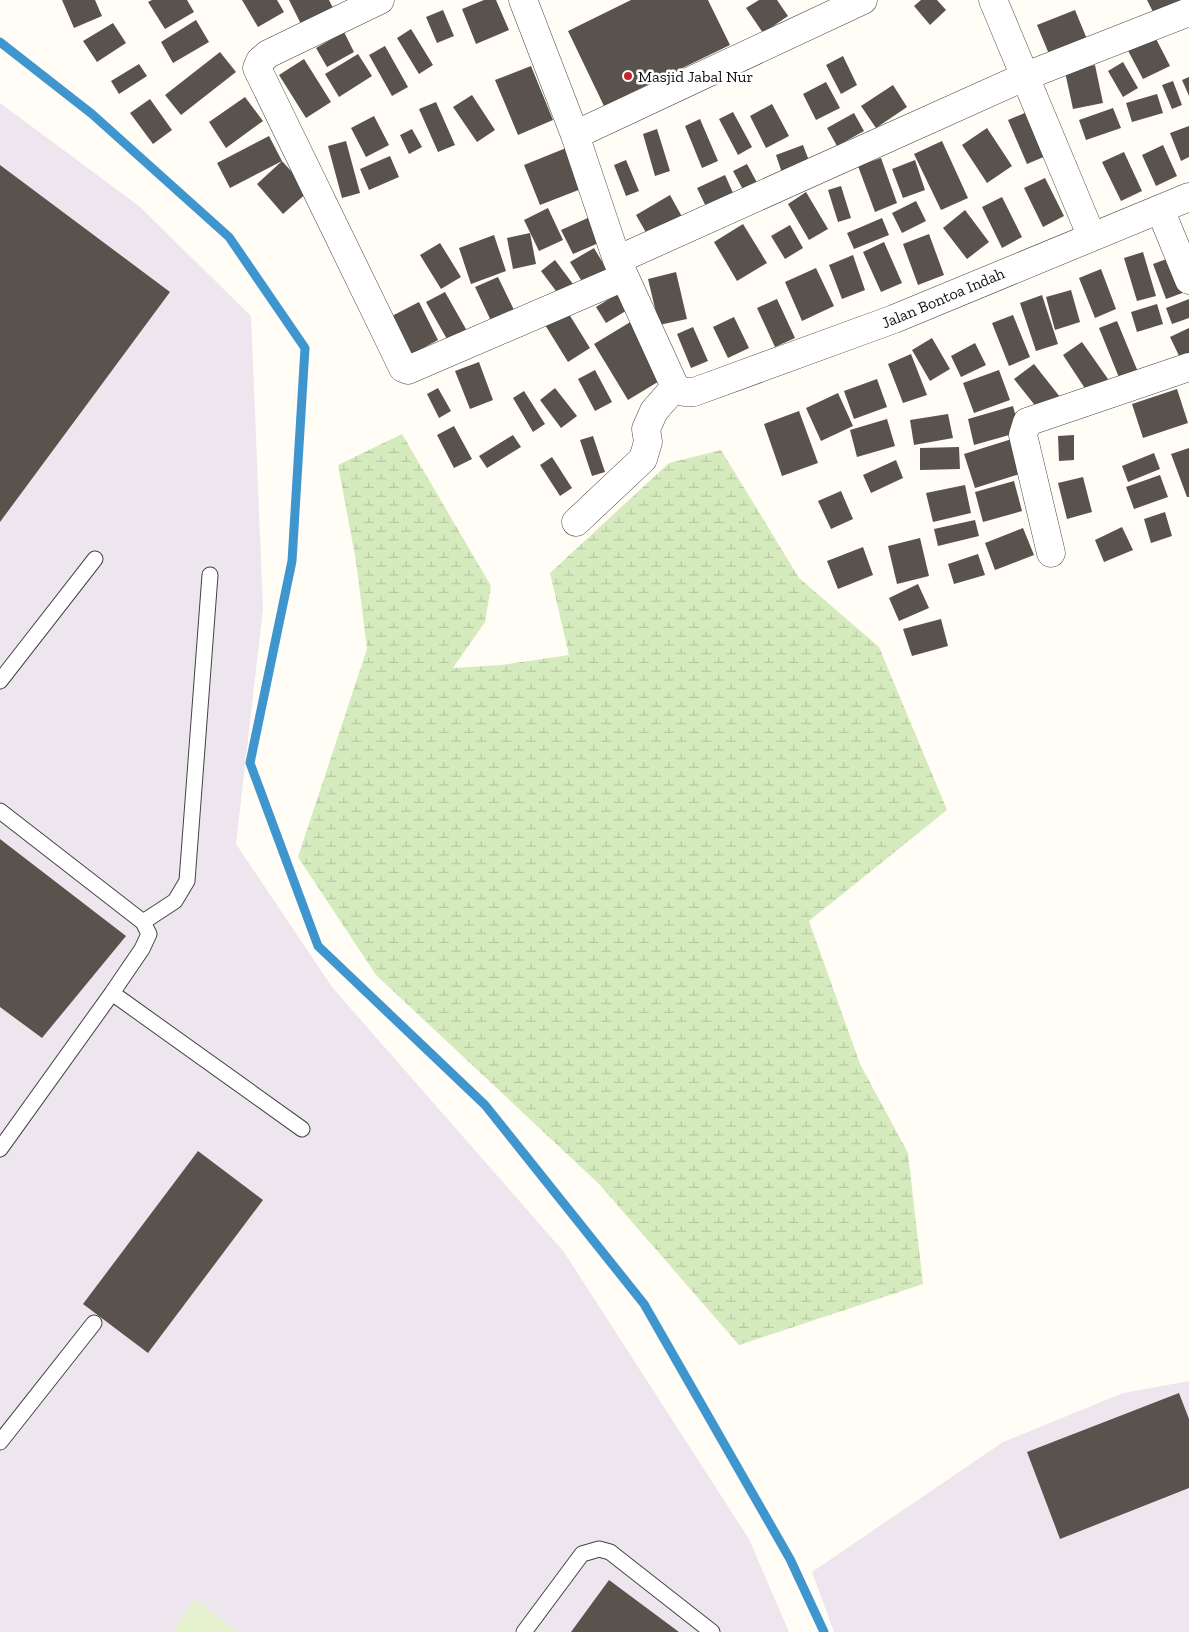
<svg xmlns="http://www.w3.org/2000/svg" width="1189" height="1632" viewBox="0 0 1189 1632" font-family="'Zilla Slab',serif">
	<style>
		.industrial { fill: #eee6ef }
		.wetland { fill: url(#wetland-marsh) }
		.pitch { fill: #e6f2cf }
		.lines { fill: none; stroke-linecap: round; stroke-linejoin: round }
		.stream { stroke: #3f96cf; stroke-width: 9 }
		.building { fill: #5a524d }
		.lane-casing { stroke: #444; stroke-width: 17 }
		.street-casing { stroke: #444; stroke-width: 29 }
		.lane { stroke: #fff; stroke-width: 15 }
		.street { stroke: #fff; stroke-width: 28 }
		.poi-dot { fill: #c4262e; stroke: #fff; stroke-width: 2 }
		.labels { text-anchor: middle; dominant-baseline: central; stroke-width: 5; stroke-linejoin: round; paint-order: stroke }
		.poi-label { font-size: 16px; fill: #111; stroke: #fff; text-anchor: start }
		.street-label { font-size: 16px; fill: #111; stroke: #fff }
	</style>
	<defs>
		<pattern id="wetland-marsh" width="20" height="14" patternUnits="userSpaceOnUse" patternTransform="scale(1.25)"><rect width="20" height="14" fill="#d5ebbd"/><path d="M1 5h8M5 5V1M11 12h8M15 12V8" fill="none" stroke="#b6c8a1"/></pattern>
	</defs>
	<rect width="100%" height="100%" fill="#fffdf5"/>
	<!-- industrial -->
	<path class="industrial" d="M0 103 139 206 251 316 263 609 236 844 332 987 564 1252 749 1539 789 1632H0Z
		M1189 1381V1632H834L812 1572 1003 1442 1123 1393Z"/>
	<!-- wetland -->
	<path class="wetland" d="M402 434 491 586 485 622 453 668 501 665 569 655 550 573 669 463 721 450 799 578 879 647 947 810 809 921 860 1064 908 1153 923 1284 739 1345 599 1184 376 975 298 857 367 649 356 561 338 465Z"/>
	<!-- pitch -->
	<path class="pitch" d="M195 1599 238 1632H172Z"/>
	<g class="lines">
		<!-- stream -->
		<path class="stream" d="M0 42 92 114 229 237 305 348 292 561 250 763 318 946 485 1105 644 1304 790 1559 824 1632"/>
	</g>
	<!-- building -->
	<path class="building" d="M62 0H95L102 16 74 28Z
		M152 0H187L194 12 165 29 148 2Z
		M242 0H277L284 12 258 27Z
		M289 0H329L333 8 301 24Z
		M484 0H496L509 30 476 44 462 9Z
		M631 0H708L730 45 604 106 568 31Z
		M759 0H777L788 16 763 33 746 8Z
		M921 0H937L946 10 930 25 914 6Z
		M1147 0H1189L1156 18Z
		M443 10 454 36 437 43 426 17Z
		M1075 10 1089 44 1051 59 1037 25Z
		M196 20 209 42 173 63 161 42Z
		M113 23 126 43 97 62 83 41Z
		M411 29 433 65 419 74 397 38Z
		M1151 29 1170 66 1143 79 1124 43Z
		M344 32 354 52 327 67 316 48Z
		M385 46 408 87 392 96 369 55Z
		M220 52 236 72 181 115 165 95Z
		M358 54 372 76 339 97 325 74Z
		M843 56 857 85 841 94 826 65Z
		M304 59 331 102 306 118 279 75Z
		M1123 62 1138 88 1123 97 1108 71Z
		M139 64 147 76 119 94 111 81Z
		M1095 65 1103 103 1073 109 1065 72Z
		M531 66 553 120 518 135 495 80Z
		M1189 77V96L1182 80Z
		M1173 81 1182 105 1172 109 1162 85Z
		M826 82 840 108 816 120 803 94Z
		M893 85 907 107 876 128 861 106Z
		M1157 94 1163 113 1132 122 1126 103Z
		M472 95 495 130 477 142 453 107Z
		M245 97 263 121 226 148 209 122Z
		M150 99 172 130 153 144 130 113Z
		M436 102 455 145 438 152 419 109Z
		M772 104 789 136 766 148 750 116Z
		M1113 108 1121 128 1086 140 1079 120Z
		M733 112 752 147 738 155 719 119Z
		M1027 112 1046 156 1027 164 1008 120Z
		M854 113 864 131 837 146 827 128Z
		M374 116 389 145 366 157 351 128Z
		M700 119 718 161 702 168 685 126Z
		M1189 126V157L1181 161 1170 133Z
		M987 128 1012 166 987 183 962 145Z
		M412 129 422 147 409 154 400 135Z
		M657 129 670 171 655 176 643 134Z
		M269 136 282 161 309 191 283 214 257 184 282 161 230 188 217 163Z
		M346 141 360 193 342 198 328 146Z
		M942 141 968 198 941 210 914 154Z
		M803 145 811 166 783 176 776 155Z
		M1163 145 1177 176 1156 186 1142 155Z
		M566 148 581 189 540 205 524 165Z
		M1124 152 1142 191 1121 201 1102 162Z
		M390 156 399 177 369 190 360 169Z
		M881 158 897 203 875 212 858 166Z
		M626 160 639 191 626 196 614 165Z
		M915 160 925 190 903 198 892 169Z
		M747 164 761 190 747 197 733 171Z
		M0 165 170 292 0 522Z
		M725 175 738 204 711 217 697 188Z
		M1045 178 1064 216 1043 227 1024 188Z
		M841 186 851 218 838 222 828 190Z
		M806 192 828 229 809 240 788 204Z
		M670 195 686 224 652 243 636 215Z
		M1002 197 1022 237 1002 248 982 207Z
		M916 201 926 221 902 233 892 213Z
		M548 208 563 240 539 251 524 220Z
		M965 210 989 242 967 259 943 228Z
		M590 217 601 242 573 254 561 230Z
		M882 218 889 235 854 249 847 233Z
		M743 224 767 263 737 281 714 242Z
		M790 225 803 248 785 259 771 236Z
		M530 233 536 264 513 269 507 238Z
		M929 234 944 275 918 285 903 244Z
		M494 235 506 271 471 284 459 248Z
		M884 242 902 283 881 292 863 252Z
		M440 243 461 277 441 289 420 255Z
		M594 248 609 273 586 288 570 262Z
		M1143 252 1156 296 1137 301 1124 258Z
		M853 255 865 290 842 299 829 265Z
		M1172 257 1185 292 1166 299 1153 264Z
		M555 260 573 284 559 295 541 271Z
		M816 268 834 306 802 321 785 282Z
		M1101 269 1116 309 1095 318 1079 278Z
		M676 272 687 319 659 325 648 279Z
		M498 277 515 312 492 323 475 287Z
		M1071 290 1080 322 1055 330 1046 297Z
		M445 292 467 331 448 341 426 302Z
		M619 293 629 309 606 323 596 307Z
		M1042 295 1058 344 1036 351 1020 303Z
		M777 299 795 338 775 347 757 308Z
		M1189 299V318L1172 324 1166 308Z
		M419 302 438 340 412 354 392 316Z
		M1157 304 1163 324 1137 332 1131 312Z
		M564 306 590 348 568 362 542 320Z
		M1013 315 1030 357 1009 366 992 323Z
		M734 317 749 348 728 358 713 327Z
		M632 321 666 377 628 400 594 344Z
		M1117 321 1138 372 1120 380 1099 328Z
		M693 327 708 361 691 368 677 334Z
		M1189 328V359L1182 362 1170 337Z
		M932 338 950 369 930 381 912 350Z
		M1082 342 1108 379 1088 393 1063 355Z
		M975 343 986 365 961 377 951 356Z
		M911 354 927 395 903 403 888 364Z
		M479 362 493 400 470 409 455 371Z
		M1034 364 1060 397 1041 413 1014 379Z
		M595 370 612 402 595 411 578 379Z
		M999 370 1010 400 974 413 963 383Z
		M877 379 887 407 854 419 844 391Z
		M438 388 451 411 439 418 427 394Z
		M555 388 577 416 561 428 540 400Z
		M1177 389 1188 423 1143 438 1132 404Z
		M524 391 545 424 533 432 513 398Z
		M838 393 853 426 821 441 806 408Z
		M1013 406 1020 432 974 445 968 419Z
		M799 411 818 463 782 476 764 424Z
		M948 414 953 438 914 445 910 420Z
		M887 419 895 446 857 457 850 430Z
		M454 426 472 459 454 468 437 435Z
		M513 435 521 447 487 468 479 456Z
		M1074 435V460L1059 461 1058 436Z
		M593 436 605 472 592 476 580 440Z
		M1015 438 1026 472 975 488 964 454Z
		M959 447 960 469 920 470V448Z
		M1189 448V497H1187L1171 454Z
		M1154 453 1160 469 1128 482 1122 466Z
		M552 457 572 488 560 496 540 465Z
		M896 460 903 478 871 493 863 475Z
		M1160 475 1168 497 1134 509 1126 487Z
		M1083 477 1092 512 1067 519 1058 483Z
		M1014 481 1022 511 983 522 975 492Z
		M965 485 971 513 933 522 926 493Z
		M841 491 853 519 831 529 818 501Z
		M1165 512 1172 536 1151 543 1144 519Z
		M975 520 979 536 938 546 934 529Z
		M1122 527 1133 550 1104 562 1095 540Z
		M1023 528 1034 555 995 570 985 543Z
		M920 538 929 576 897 584 888 546Z
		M863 547 873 575 838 589 827 561Z
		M978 554 985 575 954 584 948 564Z
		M918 584 929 608 899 621 889 598Z
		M941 619 948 646 912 656 903 629Z
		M0 839 126 936 42 1038 0 1007Z
		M198 1151 263 1200 148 1353 83 1304Z
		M1179 1393 1189 1419V1488L1060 1539 1027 1452Z
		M609 1580 679 1632H571Z"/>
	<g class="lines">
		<defs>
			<path id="lane" d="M0 681 95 559
				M0 811 143 922 149 934 142 949 112 993 0 1149
				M143 922 175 901 187 881 210 575
				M112 993 302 1129
				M0 1442 94 1323
				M524 1632 582 1554 599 1549 610 1552 712 1632"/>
			<path id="street" d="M380 0 268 54 260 61 257 68 403 368 408 370 624 277
				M523 0 575 135 617 260 675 387 684 392H694L894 319 1189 197
				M993 0 1091 235
				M575 135 863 0
				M1160 209 1189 280
				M617 260 1026 76 1189 12
				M576 522 643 459 648 442 646 429 654 411 675 387
				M1051 553 1023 435 1027 422 1189 367"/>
		</defs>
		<!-- lane casing -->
		<use href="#lane" class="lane-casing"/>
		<!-- street casing -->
		<use href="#street" class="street-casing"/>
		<!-- lane -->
		<use href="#lane" class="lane"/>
		<!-- street -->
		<use href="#street" class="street"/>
	</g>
	<!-- markers -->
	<circle class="poi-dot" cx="628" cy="76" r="5"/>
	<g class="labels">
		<!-- poi labels -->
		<g class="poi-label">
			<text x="638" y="76">Masjid Jabal Nur</text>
		</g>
		<!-- street labels -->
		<g class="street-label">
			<text transform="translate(943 298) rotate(-23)">Jalan Bontoa Indah</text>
		</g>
	</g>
</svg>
